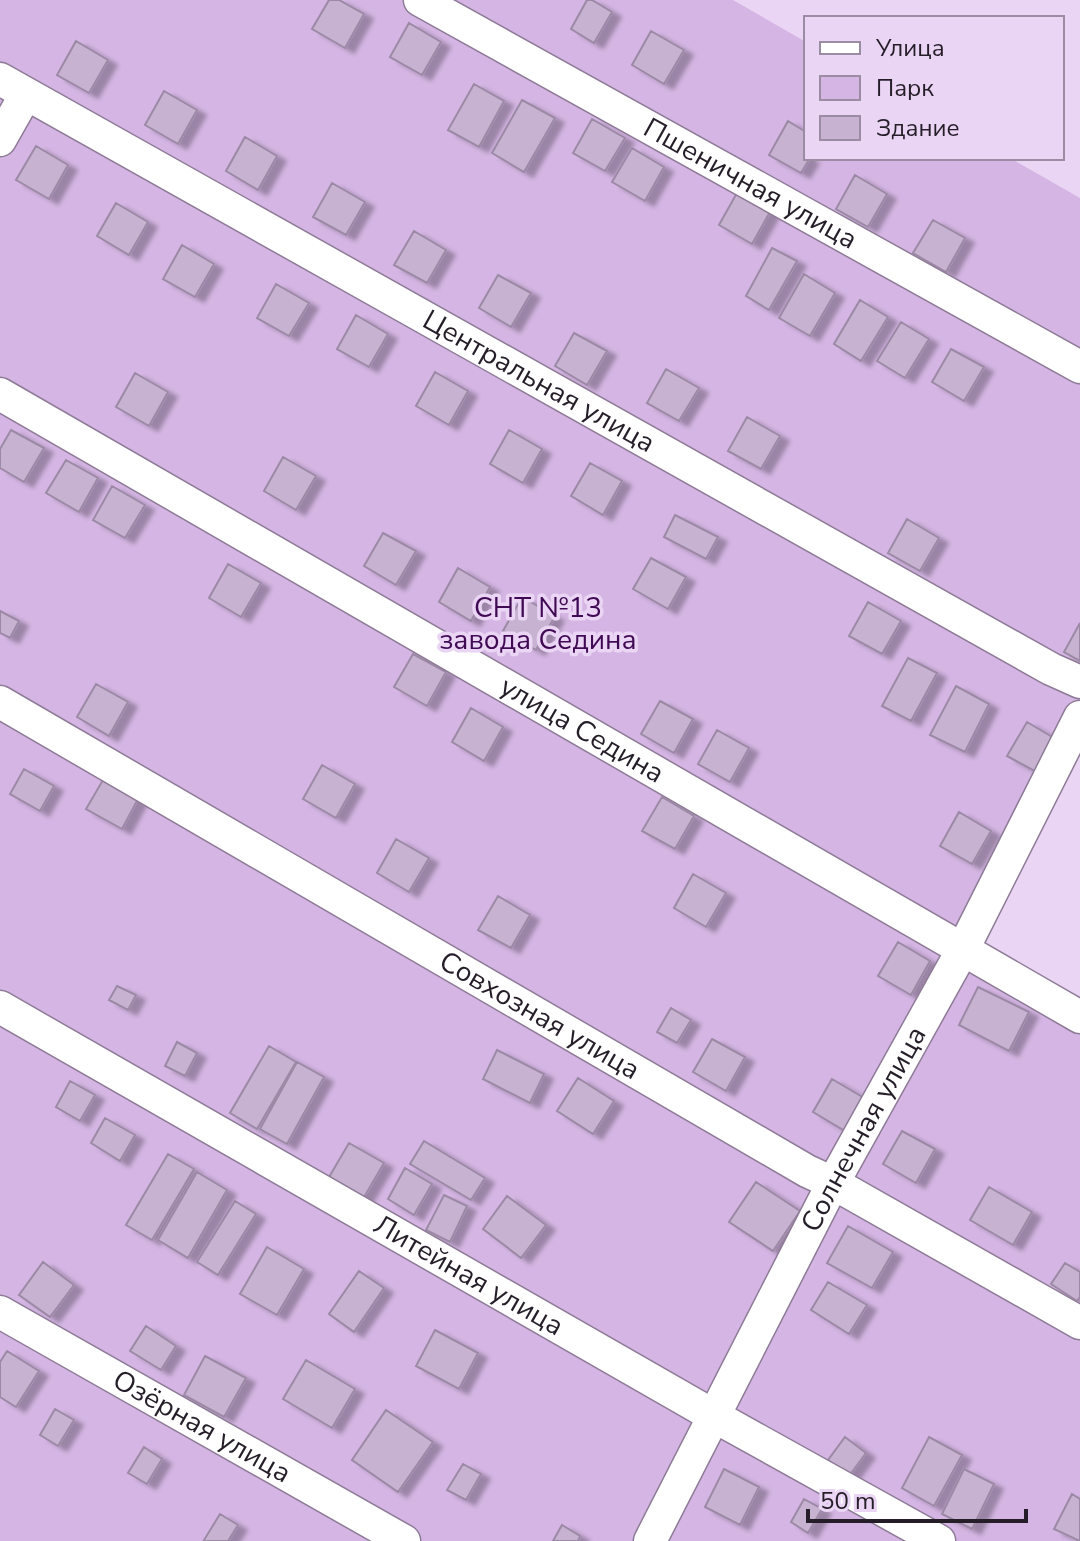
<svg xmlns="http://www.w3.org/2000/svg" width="1080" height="1541" viewBox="0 0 1080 1541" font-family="'Nunito Sans',sans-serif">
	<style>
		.green { fill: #d4b5e3 }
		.building { fill: #c7b3d1; stroke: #9c89a6; stroke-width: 2; filter: url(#shadow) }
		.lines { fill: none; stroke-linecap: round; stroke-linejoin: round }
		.minor-casing { stroke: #8e7b97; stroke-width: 35 }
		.minor { stroke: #fff; stroke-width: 32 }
		.labels { text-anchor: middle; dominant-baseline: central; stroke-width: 7; stroke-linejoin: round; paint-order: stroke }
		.street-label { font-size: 28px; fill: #251e29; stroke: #ead5f4 }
		.park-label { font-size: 28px; fill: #400954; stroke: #ead5f4 }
	</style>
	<defs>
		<filter id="shadow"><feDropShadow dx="9" dy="5" stdDeviation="2" flood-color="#0004"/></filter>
	</defs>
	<rect width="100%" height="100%" fill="#ead5f4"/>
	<!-- green -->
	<path class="green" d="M0 0H733L806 42V158H1010L1080 198V755L975 949 1080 1009V1541H0Z"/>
	<!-- building -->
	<path class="building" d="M329 0H339L364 14 345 48 312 29Z
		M587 0H592L612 12 594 43 571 29Z
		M409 23 441 42 422 75 390 57Z
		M651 31 684 50 664 84 632 65Z
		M76 41 108 60 89 93 57 75Z
		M474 84 504 101 479 147 448 130Z
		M164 91 197 110 178 144 145 125Z
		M522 100 555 118 524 172 492 153Z
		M592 119 625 138 605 171 573 153Z
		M788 121 806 132V158H810L801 173 769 155Z
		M245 137 277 156 258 190 226 171Z
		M36 146 68 165 49 199 16 180Z
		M632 148 664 167 645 201 612 182Z
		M855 175 887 194 868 227 836 209Z
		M332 183 365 202 346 235 313 217Z
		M738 191 771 210 752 244 719 225Z
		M116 203 148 222 129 255 97 236Z
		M933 220 965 238 946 272 913 253Z
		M414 231 446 250 427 283 394 265Z
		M182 245 214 264 195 297 163 279Z
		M772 248 797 261 769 310 746 296Z
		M804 274 835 293 810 336 779 318Z
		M498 275 531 293 511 327 479 308Z
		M276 284 309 303 289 336 257 318Z
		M860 300 888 317 861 361 834 344Z
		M356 315 388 334 369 367 337 349Z
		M901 322 929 339 905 378 877 361Z
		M574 333 607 351 587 385 555 366Z
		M951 349 984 367 964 401 932 382Z
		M666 369 699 388 679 421 647 403Z
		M435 372 468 391 449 425 416 406Z
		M135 373 168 392 149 426 116 407Z
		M747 417 780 436 761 469 728 451Z
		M11 430 44 448 24 482 0 468V449Z
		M509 430 542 449 523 483 490 464Z
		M283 457 316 476 296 510 264 491Z
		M66 460 98 478 79 512 46 493Z
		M590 463 622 481 603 515 571 496Z
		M112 486 145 505 125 538 93 520Z
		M675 515 718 537 706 559 664 537Z
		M907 519 939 538 920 571 888 553Z
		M383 533 416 551 396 585 364 566Z
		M651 558 686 577 668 609 633 589Z
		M228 564 261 583 241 617 209 598Z
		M458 568 490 587 471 621 439 602Z
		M522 597 555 616 536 650 503 631Z
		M868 602 901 621 882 654 849 636Z
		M0 611 19 621 10 638 0 633Z
		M1080 623V661L1064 652Z
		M413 654 446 672 427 706 394 687Z
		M908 658 937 673 911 721 882 706Z
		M96 684 128 702 109 736 77 717Z
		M956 686 989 704 965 752 930 735Z
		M660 701 693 719 674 753 641 734Z
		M471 708 503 727 484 761 452 742Z
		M1027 722 1059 741 1040 774 1007 756Z
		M717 730 749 748 730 782 698 764Z
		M322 765 355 784 336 818 303 799Z
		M24 769 54 786 40 811 10 794Z
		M103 780 138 799 122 829 86 809Z
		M662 797 694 816 675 849 642 831Z
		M959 812 991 831 972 864 940 846Z
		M396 839 429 858 409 892 377 873Z
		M693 874 726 893 706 927 674 908Z
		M498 896 530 915 511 948 478 930Z
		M898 942 930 961 911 995 878 976Z
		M117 986 136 995 128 1010 109 1000Z
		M978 987 1029 1012 1009 1051 959 1025Z
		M671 1008 691 1020 677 1043 657 1032Z
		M712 1039 745 1057 726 1091 693 1072Z
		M177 1042 197 1053 185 1076 165 1066Z
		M269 1046 296 1062 257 1129 230 1113Z
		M497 1050 544 1074 530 1103 483 1079Z
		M297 1062 324 1077 287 1144 260 1129Z
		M578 1078 614 1101 593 1134 557 1111Z
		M832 1079 864 1098 845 1131 813 1112Z
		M70 1081 95 1095 80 1121 56 1107Z
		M105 1118 135 1135 120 1161 91 1143Z
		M902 1131 935 1149 916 1183 883 1164Z
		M424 1141 485 1178 471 1200 410 1164Z
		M349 1143 384 1163 360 1204 325 1184Z
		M168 1154 194 1169 152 1240 126 1225Z
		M405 1168 432 1184 414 1215 388 1199Z
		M197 1172 227 1190 188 1258 158 1240Z
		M756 1182 800 1211 773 1251 729 1222Z
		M989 1187 1032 1212 1013 1245 970 1220Z
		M444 1195 467 1206 450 1242 426 1230Z
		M507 1196 546 1225 521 1258 483 1229Z
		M235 1201 256 1214 218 1275 197 1262Z
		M848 1226 893 1252 872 1288 827 1263Z
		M267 1247 304 1269 277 1315 240 1294Z
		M43 1262 74 1285 50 1317 19 1295Z
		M1065 1263 1080 1272V1297L1077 1301 1051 1284Z
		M359 1271 384 1288 354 1332 329 1314Z
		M828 1282 867 1305 849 1334 811 1310Z
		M146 1326 176 1346 161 1370 130 1351Z
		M435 1330 478 1353 459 1389 416 1366Z
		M7 1351 39 1371 16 1407 0 1397V1362Z
		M205 1356 246 1378 224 1417 184 1395Z
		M306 1360 355 1389 332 1428 283 1399Z
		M55 1409 74 1420 58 1446 40 1435Z
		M386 1410 433 1442 398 1492 352 1460Z
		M845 1437 866 1453 849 1476 828 1460Z
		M929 1437 962 1455 934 1506 902 1488Z
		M144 1447 162 1459 147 1484 128 1473Z
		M463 1464 481 1474 466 1500 447 1490Z
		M724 1469 759 1487 740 1525 705 1507Z
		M964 1469 994 1484 972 1529 942 1514Z
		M1072 1494 1080 1499V1541L1054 1529Z
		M804 1499 822 1509 808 1533 791 1522Z
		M220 1514 238 1525 228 1541H206L204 1540Z
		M562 1525 580 1536 578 1541H553Z"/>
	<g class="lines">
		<defs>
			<g id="minor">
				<path id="s1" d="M420 0 1080 367"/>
				<path id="s2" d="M0 79 1051 669 1080 682"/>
				<path d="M0 140 26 94"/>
				<path id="s3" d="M0 394 1080 1017"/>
				<path id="s4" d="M0 702 807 1171 833 1183 1080 1323"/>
				<path id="s5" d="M0 1007 714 1416 939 1541"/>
				<path id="s6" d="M0 1312 404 1541"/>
				<path id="s7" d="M650 1541 833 1183 962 951 1080 717"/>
			</g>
		</defs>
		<!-- minor casing -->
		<use href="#minor" class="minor-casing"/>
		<!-- minor -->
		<use href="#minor" class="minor"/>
	</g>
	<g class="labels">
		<!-- street labels -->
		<g class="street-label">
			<text stroke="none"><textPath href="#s1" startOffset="378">Пшеничная улица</textPath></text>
			<text stroke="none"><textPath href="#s2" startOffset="618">Центральная улица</textPath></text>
			<text stroke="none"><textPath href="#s3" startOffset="672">улица Седина</textPath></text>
			<text stroke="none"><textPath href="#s4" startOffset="624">Совхозная улица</textPath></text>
			<text stroke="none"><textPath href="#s7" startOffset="464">Солнечная улица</textPath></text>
			<text stroke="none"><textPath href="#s5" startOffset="540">Литейная улица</textPath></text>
			<text stroke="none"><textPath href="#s6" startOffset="232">Озёрная улица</textPath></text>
		</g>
		<!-- park labels -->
		<g class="park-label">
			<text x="538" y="608">СНТ №13<tspan x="538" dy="32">завода Седина</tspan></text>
		</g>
	</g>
	<!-- legend -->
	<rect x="804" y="16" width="260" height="144" fill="#ead5f4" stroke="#9b8ca3" stroke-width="2"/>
	<rect x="820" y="42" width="40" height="12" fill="#ffffff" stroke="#9b8ca3" stroke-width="2"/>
	<text x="876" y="56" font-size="24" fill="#251e29">Улица</text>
	<rect x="820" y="76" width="40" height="24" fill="#d4b5e3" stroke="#9b8ca3" stroke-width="2"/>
	<text x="876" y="96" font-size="24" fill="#251e29">Парк</text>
	<rect x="820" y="116" width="40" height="24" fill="#c7b3d1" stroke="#9b8ca3" stroke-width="2"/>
	<text x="876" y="136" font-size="24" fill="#251e29">Здание</text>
	<!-- scale -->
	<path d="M808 1509v12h218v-12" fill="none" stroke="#251e29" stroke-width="4"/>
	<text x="820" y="1509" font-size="24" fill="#251e29" stroke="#ead5f4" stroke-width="6" paint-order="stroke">50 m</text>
</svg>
